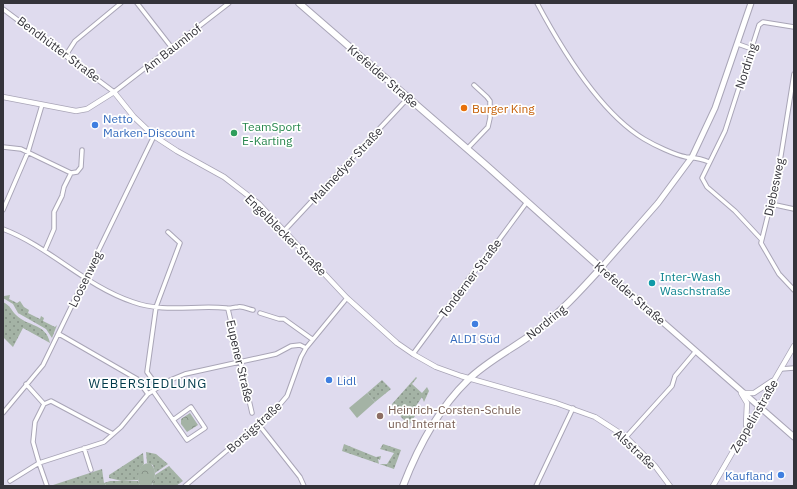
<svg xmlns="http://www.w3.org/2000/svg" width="797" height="489" viewBox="0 0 797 489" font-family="'IBM Plex Sans',sans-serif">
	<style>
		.grass { fill: url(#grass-dots) }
		.park { fill: url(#park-crowns) }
		.pitch { fill: #a4b3a5 }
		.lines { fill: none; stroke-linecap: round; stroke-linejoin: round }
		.minor-casing { stroke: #a9a5b7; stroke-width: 5.5 }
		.tertiary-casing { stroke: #a9a5b7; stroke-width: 6 }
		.secondary-casing { stroke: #a9a5b7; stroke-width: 7 }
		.primary-casing { stroke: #a9a5b7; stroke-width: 8 }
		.minor { stroke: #fff; stroke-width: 3.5 }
		.tertiary { stroke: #fff; stroke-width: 4.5 }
		.secondary { stroke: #fff; stroke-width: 5 }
		.primary { stroke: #fff; stroke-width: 6 }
		.food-dot { fill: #e8710a; stroke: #fff; stroke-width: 1.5 }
		.shop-dot { fill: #3f7fe0; stroke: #fff; stroke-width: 1.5 }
		.leisure-dot { fill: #2e9e5b; stroke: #fff; stroke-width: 1.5 }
		.culture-dot { fill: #0f9aa8; stroke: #fff; stroke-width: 1.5 }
		.education-dot { fill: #8d6e63; stroke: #fff; stroke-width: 1.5 }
		.labels { text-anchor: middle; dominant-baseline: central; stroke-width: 3.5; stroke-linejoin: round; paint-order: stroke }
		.street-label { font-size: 12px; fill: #34333a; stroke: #fff }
		.food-label { font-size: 12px; fill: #c56008; stroke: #fff; text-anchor: start }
		.shop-label { font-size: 12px; fill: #366cbe; stroke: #fff; text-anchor: start }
		.leisure-label { font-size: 12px; fill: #27864d; stroke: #fff; text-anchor: start }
		.culture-label { font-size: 12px; fill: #0d838f; stroke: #fff; text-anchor: start }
		.education-label { font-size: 12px; fill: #785e54; stroke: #fff; text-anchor: start }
		.neighbourhood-label { font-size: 13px; letter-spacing: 1px; fill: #00394a; stroke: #fff }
	</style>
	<defs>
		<pattern id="grass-dots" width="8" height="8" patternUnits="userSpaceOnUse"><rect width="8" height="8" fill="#a4b3a5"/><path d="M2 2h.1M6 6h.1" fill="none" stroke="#869287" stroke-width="1.8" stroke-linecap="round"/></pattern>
		<pattern id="park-crowns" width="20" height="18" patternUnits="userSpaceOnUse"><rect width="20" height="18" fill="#a4b3a5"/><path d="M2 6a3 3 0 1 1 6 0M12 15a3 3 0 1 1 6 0" fill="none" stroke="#869287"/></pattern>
	</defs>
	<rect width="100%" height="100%" fill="#dfdbee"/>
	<!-- grass -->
	<path class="grass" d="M10 295 9 299 17 303 20 301 24 307 29 310 28 313 40 319 41 316 44 318 43 321 55 327 57 325 52 338 46 329 18 313 13 304 3 298 4 296Z
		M3 302C11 306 10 309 16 315 28 327 46 323 50 343L23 328 13 347 3 337Z
		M416 377 417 378 412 384 422 393 427 387 429 391 424 402 422 397 416 406 417 413 409 425 401 417 398 409H394L392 404Z
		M382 380 391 389 375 402 367 393Z
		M344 444 376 457 381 456 380 460 378 459 379 464H387L394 453 380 449 383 444 401 450 394 469 342 451Z
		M146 452 156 454 168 464 155 473 153 465 147 463Z
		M143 453 144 464 140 469 138 480 122 481 109 478V475Z
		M169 466 183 481 176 486H152L155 475Z
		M102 469 104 483 110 481H138L140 486H106L105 484V486H50Z"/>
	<!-- park -->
	<path class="park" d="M190 413 198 425 187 432 181 424V419Z
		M150 463C157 469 156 479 151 486H140C136 477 138 463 150 463Z"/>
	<!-- pitch -->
	<path class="pitch" d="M367 393 375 402 357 418 349 408Z"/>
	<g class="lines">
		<defs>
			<path id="minor" d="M137 3 172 48
				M537 3C561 48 599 112 644 139 654 145 675 155 686 157 696 158 700 158 709 162
				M3 9 114 92 229 3
				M738 44 752 49
				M66 55 75 41 121 3
				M794 74 778 174 761 243 779 274 794 290
				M3 147 21 149 71 173 77 172 81 167 82 150
				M467 149 488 127 490 118V101L487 97 474 85
				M771 204 794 209
				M3 210 28 152 42 105
				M3 229C50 247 85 286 133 302 163 313 195 305 226 308 230 309 234 307 238 307 243 306 248 309 253 310
				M284 231 408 98
				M761 239 735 211 707 187 702 178 725 131 759 25 763 22 794 27
				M45 250 54 229V212L62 196 64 187 71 173
				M228 309 252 413
				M260 313 279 319H284L312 339
				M59 334 137 379 148 394
				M413 354 473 273 493 251 496 244 527 202
				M781 369 794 368
				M26 384 44 404 51 401 113 434
				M158 387 147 372 156 307 180 243 168 232
				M153 391 187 440 205 428 191 407 173 420
				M44 404 35 422 33 442 39 463 104 442 121 427 148 394 168 381 185 374 276 354 291 346 300 345 306 348
				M3 413 43 365 154 136
				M259 425 300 477 304 486
				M626 437 672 386 675 376 696 351
				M84 448 91 470
				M10 481 39 463 47 486
				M185 486 276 409 287 396 301 357 306 348 347 298
				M536 486 573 408"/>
			<path id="tertiary" d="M3 97 76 111 87 109 114 92 134 117 154 136 177 151 224 177 259 204 347 298 397 343 413 354 436 367 461 376 556 403 595 417 626 437 655 466 670 486
				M741 393 747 403 746 425
				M744 393H754L772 381
				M713 486 794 346"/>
			<path id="secondary" d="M751 3 715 108 692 157 658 203 601 268 794 437"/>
			<path id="primary" d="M299 3 487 166 601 268C580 291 560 313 535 332 514 348 487 361 468 380 438 409 418 447 403 486"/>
		</defs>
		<!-- minor casing -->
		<use href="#minor" class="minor-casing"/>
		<!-- tertiary casing -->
		<use href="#tertiary" class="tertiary-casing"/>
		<!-- secondary casing -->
		<use href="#secondary" class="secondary-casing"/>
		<!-- primary casing -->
		<use href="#primary" class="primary-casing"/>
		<!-- minor -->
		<use href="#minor" class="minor"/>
		<!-- tertiary -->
		<use href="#tertiary" class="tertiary"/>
		<!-- secondary -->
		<use href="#secondary" class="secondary"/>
		<!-- primary -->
		<use href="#primary" class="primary"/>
	</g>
	<!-- markers -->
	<circle class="food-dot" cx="464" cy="108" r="4"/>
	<g class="shop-dot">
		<circle cx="95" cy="125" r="4"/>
		<circle cx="475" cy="324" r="4"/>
		<circle cx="329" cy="380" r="4"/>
		<circle cx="781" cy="475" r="4"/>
	</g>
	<circle class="leisure-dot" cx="234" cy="133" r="4"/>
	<circle class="culture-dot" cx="652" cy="283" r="4"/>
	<circle class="education-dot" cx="380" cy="416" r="4"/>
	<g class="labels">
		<!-- street labels -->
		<g class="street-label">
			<text transform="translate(172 48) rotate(-38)">Am Baumhof</text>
			<text transform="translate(59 49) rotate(37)">Bendhütter Straße</text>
			<text transform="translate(746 66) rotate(-72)">Nordring</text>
			<text transform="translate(383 76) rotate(41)">Krefelder Straße</text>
			<text transform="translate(346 165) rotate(-47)">Malmedyer Straße</text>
			<text transform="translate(774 187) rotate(-78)">Diebesweg</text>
			<text transform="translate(286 235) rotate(45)">Engelblecker Straße</text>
			<text transform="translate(470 278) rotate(-53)">Tonderner Straße</text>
			<text transform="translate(85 279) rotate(-64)">Loosenweg</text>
			<text transform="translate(630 293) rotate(41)">Krefelder Straße</text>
			<text transform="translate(546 322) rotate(-39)">Nordring</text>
			<text transform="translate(240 361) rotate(77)">Eupener Straße</text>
			<text transform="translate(754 416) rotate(-60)">Zeppelinstraße</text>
			<text transform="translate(254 427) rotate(-42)">Borsigstraße</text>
			<text transform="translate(635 449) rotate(43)">Alsstraße</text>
		</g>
		<!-- food labels -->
		<g class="food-label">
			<text x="472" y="108">Burger King</text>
		</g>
		<!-- shop labels -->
		<g class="shop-label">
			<text x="103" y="118">Netto<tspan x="103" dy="14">Marken-Discount</tspan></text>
			<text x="475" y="338" text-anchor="middle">ALDI Süd</text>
			<text x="337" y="380">Lidl</text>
			<text x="773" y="475" text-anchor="end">Kaufland</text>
		</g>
		<!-- leisure labels -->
		<g class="leisure-label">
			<text x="242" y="126">TeamSport<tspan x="242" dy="14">E-Karting</tspan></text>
		</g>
		<!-- culture labels -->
		<g class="culture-label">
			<text x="660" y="276">Inter-Wash<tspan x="660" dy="14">Waschstraße</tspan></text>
		</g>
		<!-- education labels -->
		<g class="education-label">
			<text x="388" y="409">Heinrich-Corsten-Schule<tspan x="388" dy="14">und Internat</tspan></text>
		</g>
		<!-- neighbourhood labels -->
		<g class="neighbourhood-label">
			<text x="148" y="383">WEBERSIEDLUNG</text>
		</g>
	</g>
	<!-- border -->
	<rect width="797" height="489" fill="none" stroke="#34333a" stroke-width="8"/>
</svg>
